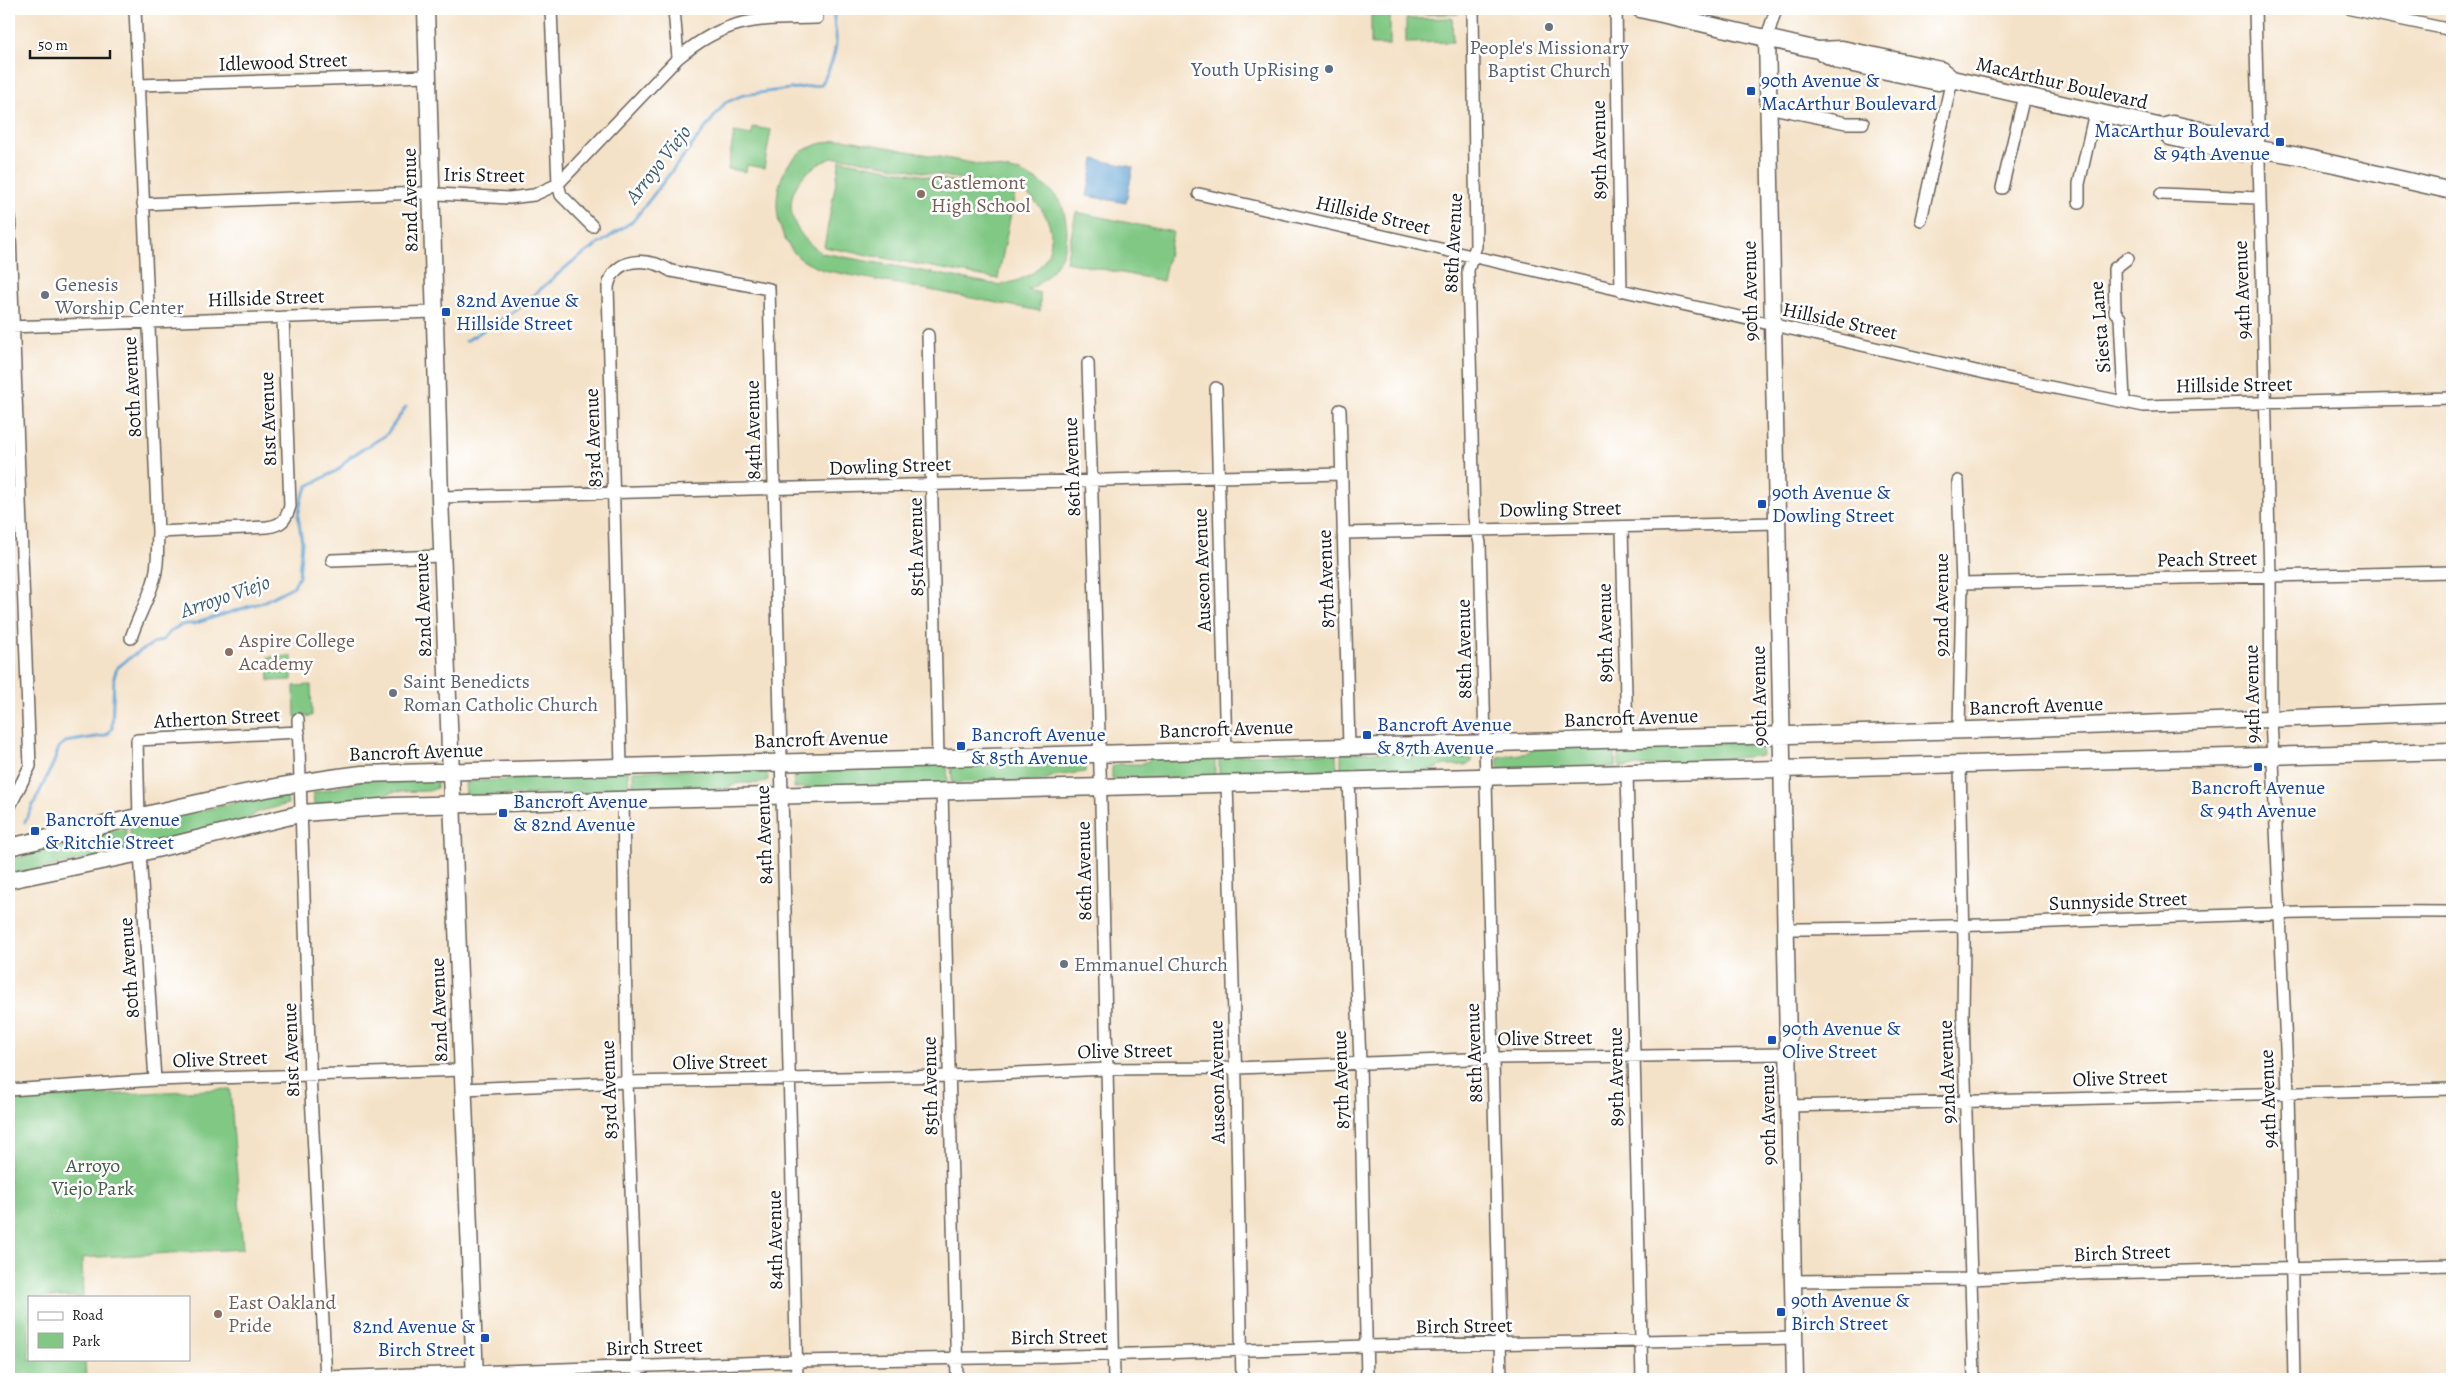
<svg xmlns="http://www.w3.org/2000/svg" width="2461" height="1388" viewBox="0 0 2461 1388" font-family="Alegreya,serif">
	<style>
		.green { fill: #80c884; stroke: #4e7250; fill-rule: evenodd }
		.water { fill: #5da0d1; stroke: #3c5e76 }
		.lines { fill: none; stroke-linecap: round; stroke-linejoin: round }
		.stream { stroke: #5da0d1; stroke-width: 3 }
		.street-casing { stroke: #686158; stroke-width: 14 }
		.secondary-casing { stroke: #686158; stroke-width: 19 }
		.street { stroke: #fff; stroke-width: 11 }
		.secondary { stroke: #fff; stroke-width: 16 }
		.worship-dot { fill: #6b7280; stroke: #fff; stroke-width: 2 }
		.service-dot { fill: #5c6f8a; stroke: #fff; stroke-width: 2 }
		.transit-dot { fill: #1a4fb4; stroke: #fff; stroke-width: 2 }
		.education-dot { fill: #8d6e63; stroke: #fff; stroke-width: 2 }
		.labels { text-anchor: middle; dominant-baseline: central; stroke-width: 5; stroke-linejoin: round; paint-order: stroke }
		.worship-label { font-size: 20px; fill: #5b616d; stroke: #fff; text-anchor: start }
		.street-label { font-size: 20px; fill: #1c1c1c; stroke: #fff }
		.service-label { font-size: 20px; fill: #4e5e75; stroke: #fff; text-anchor: end }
		.transit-label { font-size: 20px; fill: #164399; stroke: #fff; text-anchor: start }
		.education-label { font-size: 20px; fill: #785e54; stroke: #fff; text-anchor: start }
		.park-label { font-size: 20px; fill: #446146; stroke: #fff }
		.water-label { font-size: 21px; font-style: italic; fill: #3c5e76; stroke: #fff }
	</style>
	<rect width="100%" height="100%" fill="#fff"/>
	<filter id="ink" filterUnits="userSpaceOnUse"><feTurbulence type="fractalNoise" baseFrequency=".02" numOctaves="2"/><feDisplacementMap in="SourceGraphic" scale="10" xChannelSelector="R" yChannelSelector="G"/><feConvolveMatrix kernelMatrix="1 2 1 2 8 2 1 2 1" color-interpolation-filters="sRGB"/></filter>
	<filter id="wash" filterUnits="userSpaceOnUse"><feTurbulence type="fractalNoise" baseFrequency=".0096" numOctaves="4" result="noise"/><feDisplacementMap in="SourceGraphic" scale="20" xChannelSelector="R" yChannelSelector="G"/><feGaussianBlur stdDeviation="1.12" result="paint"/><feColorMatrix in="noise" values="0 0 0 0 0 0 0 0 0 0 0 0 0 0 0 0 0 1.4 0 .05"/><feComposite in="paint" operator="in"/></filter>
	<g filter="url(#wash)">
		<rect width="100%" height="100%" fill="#f4e2c8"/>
		<!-- green -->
		<path class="green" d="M1390 9H1458V14L1390 15V45H1371V11H1390Z
			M1452 18 1453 42 1406 43V19Z
			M753 127 771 130 764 168 747 165 746 172 728 169 734 132 752 135Z
			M843 139 1020 172C1035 179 1051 188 1060 202 1063 206 1064 212 1065 217 1073 248 1055 276 1028 290L1040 293V311L823 270C816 267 808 264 802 260 773 238 769 189 791 161 803 146 825 142 843 139ZM832 158H847L1020 190C1049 206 1065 245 1035 271 1025 279 1011 283 999 285L822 253C777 224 782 177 832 158Z
			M840 160 1015 193 998 279 824 247Z
			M1076 212 1173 232 1163 281 1066 262Z
			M292 656V680L269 681 268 657Z
			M311 685 312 716 295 717 294 686Z
			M1761 742 1762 756 1715 759 1702 763 1619 767V745Z
			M1616 746 1615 767 1498 769V757L1528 753 1536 748Z
			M1472 749V762L1465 765H1445L1429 771 1341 774V753Z
			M1336 752 1337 774 1219 777V756Z
			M1215 756V777L1112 779V767L1119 764H1141L1156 757Z
			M1086 759 1085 772 1054 776 1042 781 952 783 951 763Z
			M947 763 948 784 794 788 793 775 803 772 822 771 838 765Z
			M767 768 768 780 760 783H739L724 789 633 792V771Z
			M628 771 629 792 466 796 465 783 473 781 511 780 528 773Z
			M437 776V788L429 791 393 792 373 799 314 805 313 793 344 786 364 779Z
			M286 791 288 804 258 812 245 821 131 849 130 827Z
			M126 828V851L9 875V859L27 856 42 847Z
			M230 1089 243 1249 82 1258 83 1297H29V1359H85L86 1379H9V1104L13 1099Z"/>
		<!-- water -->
		<path class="water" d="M1094 159 1133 167 1126 203 1087 196Z"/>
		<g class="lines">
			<!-- stream -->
			<path class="stream" d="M466 341 515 311 572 262 633 221 725 103 743 95 821 85C829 71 837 54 836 36 835 26 833 19 834 9
				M25 822 54 762 59 747 65 742 103 736 108 734 112 728 114 677 117 668 132 656 154 643 163 640C170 630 180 623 193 624L263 602 294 586 299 576 302 542 298 516 302 497 308 486 338 470 350 457 386 435 406 407"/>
		</g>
	</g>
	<g filter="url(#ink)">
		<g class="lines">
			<defs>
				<path id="street" d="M551 9 558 184 561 195 592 226
					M674 9 678 58
					M1473 9 1476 246 1468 270 1474 518 1480 543 1501 1379
					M1616 9 1621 291
					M2255 9 2270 576 2271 717 2288 1092 2294 1379
					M2351 9 2452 30
					M1767 37 1776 9
					M138 85 428 76
					M1768 107 1846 123H1863
					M2002 188 2024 96
					M1199 194 2020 381 2144 406 2452 398
					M2161 194 2259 198
					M2079 202V184L2095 112
					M143 204 420 193 509 198 534 195 558 184 678 58C727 17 756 19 817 18
					M9 209 30 766 9 808
					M1921 220 1952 79
					M9 327 434 312
					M928 335 938 757
					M1088 363 1101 803 1114 1379
					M1216 388 1226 750
					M2124 400 2120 318 2115 312 2114 269 2128 258
					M1340 410 1349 747
					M1958 481 1962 583 1959 730
					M440 497 1341 474
					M1622 527 1627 739
					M158 532 267 527C282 525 286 520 290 506L283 317
					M1343 533 1777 523
					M332 560 442 556
					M1962 583 2452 572
					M131 638C137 619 147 602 153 583 159 567 157 549 158 532L135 9
					M298 719 310 1075 326 1379
					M1960 764 1964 942 1963 1015 1974 1379
					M621 766 608 287C614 256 648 257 671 271L769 289 797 1379
					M1627 773 1642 1379
					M1349 780 1360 1063 1367 1379
					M1227 784 1236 1083 1242 1379
					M942 791 957 1379
					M623 799 627 1082 638 1379
					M139 817 137 740 299 732
					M140 853 155 1080
					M1786 929C2008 929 2230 909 2452 912
					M463 1089 627 1082 948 1076 1107 1069 1236 1068 1494 1058 1788 1054
					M9 1090 155 1080 462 1070
					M1789 1106 2452 1089
					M1793 1281 1971 1279 2100 1273 2452 1265
					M326 1377 797 1361 1043 1357 1366 1346 1794 1338"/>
				<path id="secondary" d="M426 9 440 497 475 1379
					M1640 9 1818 50 1842 49 1941 70 1952 79
					M1767 37 1795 1379
					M1818 50 1839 61 1938 82 1952 79 2162 127 2173 124 2245 140 2258 149
					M2162 127 2170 137 2242 153 2258 149 2299 156 2452 191
					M9 847C126 821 242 788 362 774L2006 729 2452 712
					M9 880 140 853 303 813 393 806 2452 751"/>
			</defs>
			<!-- street casing -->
			<use href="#street" class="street-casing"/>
			<!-- secondary casing -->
			<use href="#secondary" class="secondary-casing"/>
			<!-- street -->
			<use href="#street" class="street"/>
			<!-- secondary -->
			<use href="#secondary" class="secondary"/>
		</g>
	</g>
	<!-- markers -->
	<g class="worship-dot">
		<circle cx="1549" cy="27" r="5"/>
		<circle cx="45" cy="295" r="5"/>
		<circle cx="393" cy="693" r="5"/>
		<circle cx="1064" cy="964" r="5"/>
	</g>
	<circle class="service-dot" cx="1329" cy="69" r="5"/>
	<g class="transit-dot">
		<rect x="1746" y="86" width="10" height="10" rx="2.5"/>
		<rect x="2275" y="137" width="10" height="10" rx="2.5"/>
		<rect x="441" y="307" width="10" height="10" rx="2.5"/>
		<rect x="1757" y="499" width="10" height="10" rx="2.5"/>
		<rect x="1362" y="730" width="10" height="10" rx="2.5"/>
		<rect x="956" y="741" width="10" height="10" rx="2.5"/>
		<rect x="2253" y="762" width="10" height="10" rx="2.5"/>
		<rect x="498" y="808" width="10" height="10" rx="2.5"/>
		<rect x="30" y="826" width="10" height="10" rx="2.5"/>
		<rect x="1767" y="1035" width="10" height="10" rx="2.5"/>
		<rect x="1776" y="1307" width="10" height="10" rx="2.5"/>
		<rect x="480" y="1333" width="10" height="10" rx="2.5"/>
	</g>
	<g class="education-dot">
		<circle cx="921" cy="194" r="5"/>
		<circle cx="229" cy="652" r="5"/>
		<circle cx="218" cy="1314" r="5"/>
	</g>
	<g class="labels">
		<!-- worship labels -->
		<g class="worship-label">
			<text x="1549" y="47" text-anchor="middle">People's Missionary<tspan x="1549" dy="23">Baptist Church</tspan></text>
			<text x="55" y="284">Genesis<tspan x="55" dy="23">Worship Center</tspan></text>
			<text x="403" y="681">Saint Benedicts<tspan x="403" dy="23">Roman Catholic Church</tspan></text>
			<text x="1074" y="964">Emmanuel Church</text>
		</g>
		<!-- street labels -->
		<g class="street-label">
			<text transform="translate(283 62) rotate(-2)">Idlewood Street</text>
			<text transform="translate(2062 83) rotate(13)">MacArthur Boulevard</text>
			<text transform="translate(1599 150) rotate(-91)">89th Avenue</text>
			<text transform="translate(484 175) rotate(1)">Iris Street</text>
			<text transform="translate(410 200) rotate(-91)">82nd Avenue</text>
			<text transform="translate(1373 215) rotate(13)">Hillside Street</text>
			<text transform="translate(1453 243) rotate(-87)">88th Avenue</text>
			<text transform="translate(2242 290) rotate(-92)">94th Avenue</text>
			<text transform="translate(1750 291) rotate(-91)">90th Avenue</text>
			<text transform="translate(266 298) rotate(-2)">Hillside Street</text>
			<text transform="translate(1840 321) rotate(12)">Hillside Street</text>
			<text transform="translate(2100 327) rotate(-95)">Siesta Lane</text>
			<text transform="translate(2234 385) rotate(-1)">Hillside Street</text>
			<text transform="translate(132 387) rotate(-93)">80th Avenue</text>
			<text transform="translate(268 419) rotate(-92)">81st Avenue</text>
			<text transform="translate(753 430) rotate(-91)">84th Avenue</text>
			<text transform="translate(593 438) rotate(-92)">83rd Avenue</text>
			<text transform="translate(890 466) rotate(-2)">Dowling Street</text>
			<text transform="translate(1072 467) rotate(-92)">86th Avenue</text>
			<text transform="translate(1560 509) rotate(-1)">Dowling Street</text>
			<text transform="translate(916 547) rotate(-91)">85th Avenue</text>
			<text transform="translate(2207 559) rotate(-1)">Peach Street</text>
			<text transform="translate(1202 570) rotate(-92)">Auseon Avenue</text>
			<text transform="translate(1326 579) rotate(-92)">87th Avenue</text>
			<text transform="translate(423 605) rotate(-92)">82nd Avenue</text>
			<text transform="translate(1941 605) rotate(-90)">92nd Avenue</text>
			<text transform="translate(1605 633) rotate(-91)">89th Avenue</text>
			<text transform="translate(1464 649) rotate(-91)">88th Avenue</text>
			<text transform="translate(2252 694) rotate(-91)">94th Avenue</text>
			<text transform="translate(1759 696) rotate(-91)">90th Avenue</text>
			<text transform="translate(2036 706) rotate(-2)">Bancroft Avenue</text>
			<text transform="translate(217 718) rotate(-3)">Atherton Street</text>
			<text transform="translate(1631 718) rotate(-2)">Bancroft Avenue</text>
			<text transform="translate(1226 729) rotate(-2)">Bancroft Avenue</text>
			<text transform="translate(821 739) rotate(-2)">Bancroft Avenue</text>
			<text transform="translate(416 752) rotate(-2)">Bancroft Avenue</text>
			<text transform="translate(764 835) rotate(-92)">84th Avenue</text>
			<text transform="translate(1084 871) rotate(-91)">86th Avenue</text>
			<text transform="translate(2118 901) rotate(-2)">Sunnyside Street</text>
			<text transform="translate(129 968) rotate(-94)">80th Avenue</text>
			<text transform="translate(439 1010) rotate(-92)">82nd Avenue</text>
			<text transform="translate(1545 1038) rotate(-1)">Olive Street</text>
			<text transform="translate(291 1050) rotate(-92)">81st Avenue</text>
			<text transform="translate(1125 1051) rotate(-1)">Olive Street</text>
			<text transform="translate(1474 1053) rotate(-92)">88th Avenue</text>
			<text transform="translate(220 1059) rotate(-2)">Olive Street</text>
			<text transform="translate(720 1062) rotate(-1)">Olive Street</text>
			<text transform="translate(1947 1072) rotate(-92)">92nd Avenue</text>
			<text transform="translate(1616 1077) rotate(-91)">89th Avenue</text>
			<text transform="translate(2120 1078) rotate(-2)">Olive Street</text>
			<text transform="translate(1341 1080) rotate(-92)">87th Avenue</text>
			<text transform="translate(1217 1082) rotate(-91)">Auseon Avenue</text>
			<text transform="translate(930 1086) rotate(-91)">85th Avenue</text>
			<text transform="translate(609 1090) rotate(-92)">83rd Avenue</text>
			<text transform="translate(2268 1099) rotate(-92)">94th Avenue</text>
			<text transform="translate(1768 1115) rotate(-91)">90th Avenue</text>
			<text transform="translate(775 1240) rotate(-91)">84th Avenue</text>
			<text transform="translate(2122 1253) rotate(-2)">Birch Street</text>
			<text transform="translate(1464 1326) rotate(-1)">Birch Street</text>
			<text transform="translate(1059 1337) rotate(-1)">Birch Street</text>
			<text transform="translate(654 1347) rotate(-2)">Birch Street</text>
		</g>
		<!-- service labels -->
		<g class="service-label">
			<text x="1319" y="69">Youth UpRising</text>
		</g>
		<!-- transit labels -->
		<g class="transit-label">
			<text x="1761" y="80">90th Avenue &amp;<tspan x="1761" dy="23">MacArthur Boulevard</tspan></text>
			<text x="2270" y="130" text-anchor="end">MacArthur Boulevard<tspan x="2270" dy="23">&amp; 94th Avenue</tspan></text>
			<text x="456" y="300">82nd Avenue &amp;<tspan x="456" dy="23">Hillside Street</tspan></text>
			<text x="1772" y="492">90th Avenue &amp;<tspan x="1772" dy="23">Dowling Street</tspan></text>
			<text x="1377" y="724">Bancroft Avenue<tspan x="1377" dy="23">&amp; 87th Avenue</tspan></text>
			<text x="971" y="734">Bancroft Avenue<tspan x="971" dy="23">&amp; 85th Avenue</tspan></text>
			<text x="2258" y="787" text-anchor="middle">Bancroft Avenue<tspan x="2258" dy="23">&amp; 94th Avenue</tspan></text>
			<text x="513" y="801">Bancroft Avenue<tspan x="513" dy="23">&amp; 82nd Avenue</tspan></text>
			<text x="45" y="819">Bancroft Avenue<tspan x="45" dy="23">&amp; Ritchie Street</tspan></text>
			<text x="1782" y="1028">90th Avenue &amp;<tspan x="1782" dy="23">Olive Street</tspan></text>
			<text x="1791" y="1300">90th Avenue &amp;<tspan x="1791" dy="23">Birch Street</tspan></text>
			<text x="475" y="1326" text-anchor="end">82nd Avenue &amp;<tspan x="475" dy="23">Birch Street</tspan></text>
		</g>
		<!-- education labels -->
		<g class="education-label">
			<text x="931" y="182">Castlemont<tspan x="931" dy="23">High School</tspan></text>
			<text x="239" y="640">Aspire College<tspan x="239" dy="23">Academy</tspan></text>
			<text x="228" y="1302">East Oakland<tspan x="228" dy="23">Pride</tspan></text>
		</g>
		<!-- park labels -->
		<g class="park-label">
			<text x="93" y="1165">Arroyo<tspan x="93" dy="23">Viejo Park</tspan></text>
		</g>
		<!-- water labels -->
		<g class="water-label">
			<text transform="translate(658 164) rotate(-52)">Arroyo Viejo</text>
			<text transform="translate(225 596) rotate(-19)">Arroyo Viejo</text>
		</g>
	</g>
	<!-- margin -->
	<rect width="2461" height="1388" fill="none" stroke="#fff" stroke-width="30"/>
	<!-- legend -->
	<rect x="28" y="1296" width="162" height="65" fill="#ffffff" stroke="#a4a4a4"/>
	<rect x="38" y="1312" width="25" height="8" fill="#ffffff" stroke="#a4a4a4"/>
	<text x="72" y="1320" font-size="15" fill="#1c1c1c">Road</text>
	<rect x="38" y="1333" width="25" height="15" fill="#80c884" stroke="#a4a4a4"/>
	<text x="72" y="1346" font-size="15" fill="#1c1c1c">Park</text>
	<!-- scale -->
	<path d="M30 50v8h80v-8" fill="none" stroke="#1c1c1c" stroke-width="2.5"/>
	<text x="38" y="50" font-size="15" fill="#1c1c1c" stroke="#ffffff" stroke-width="4" paint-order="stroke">50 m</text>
</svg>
